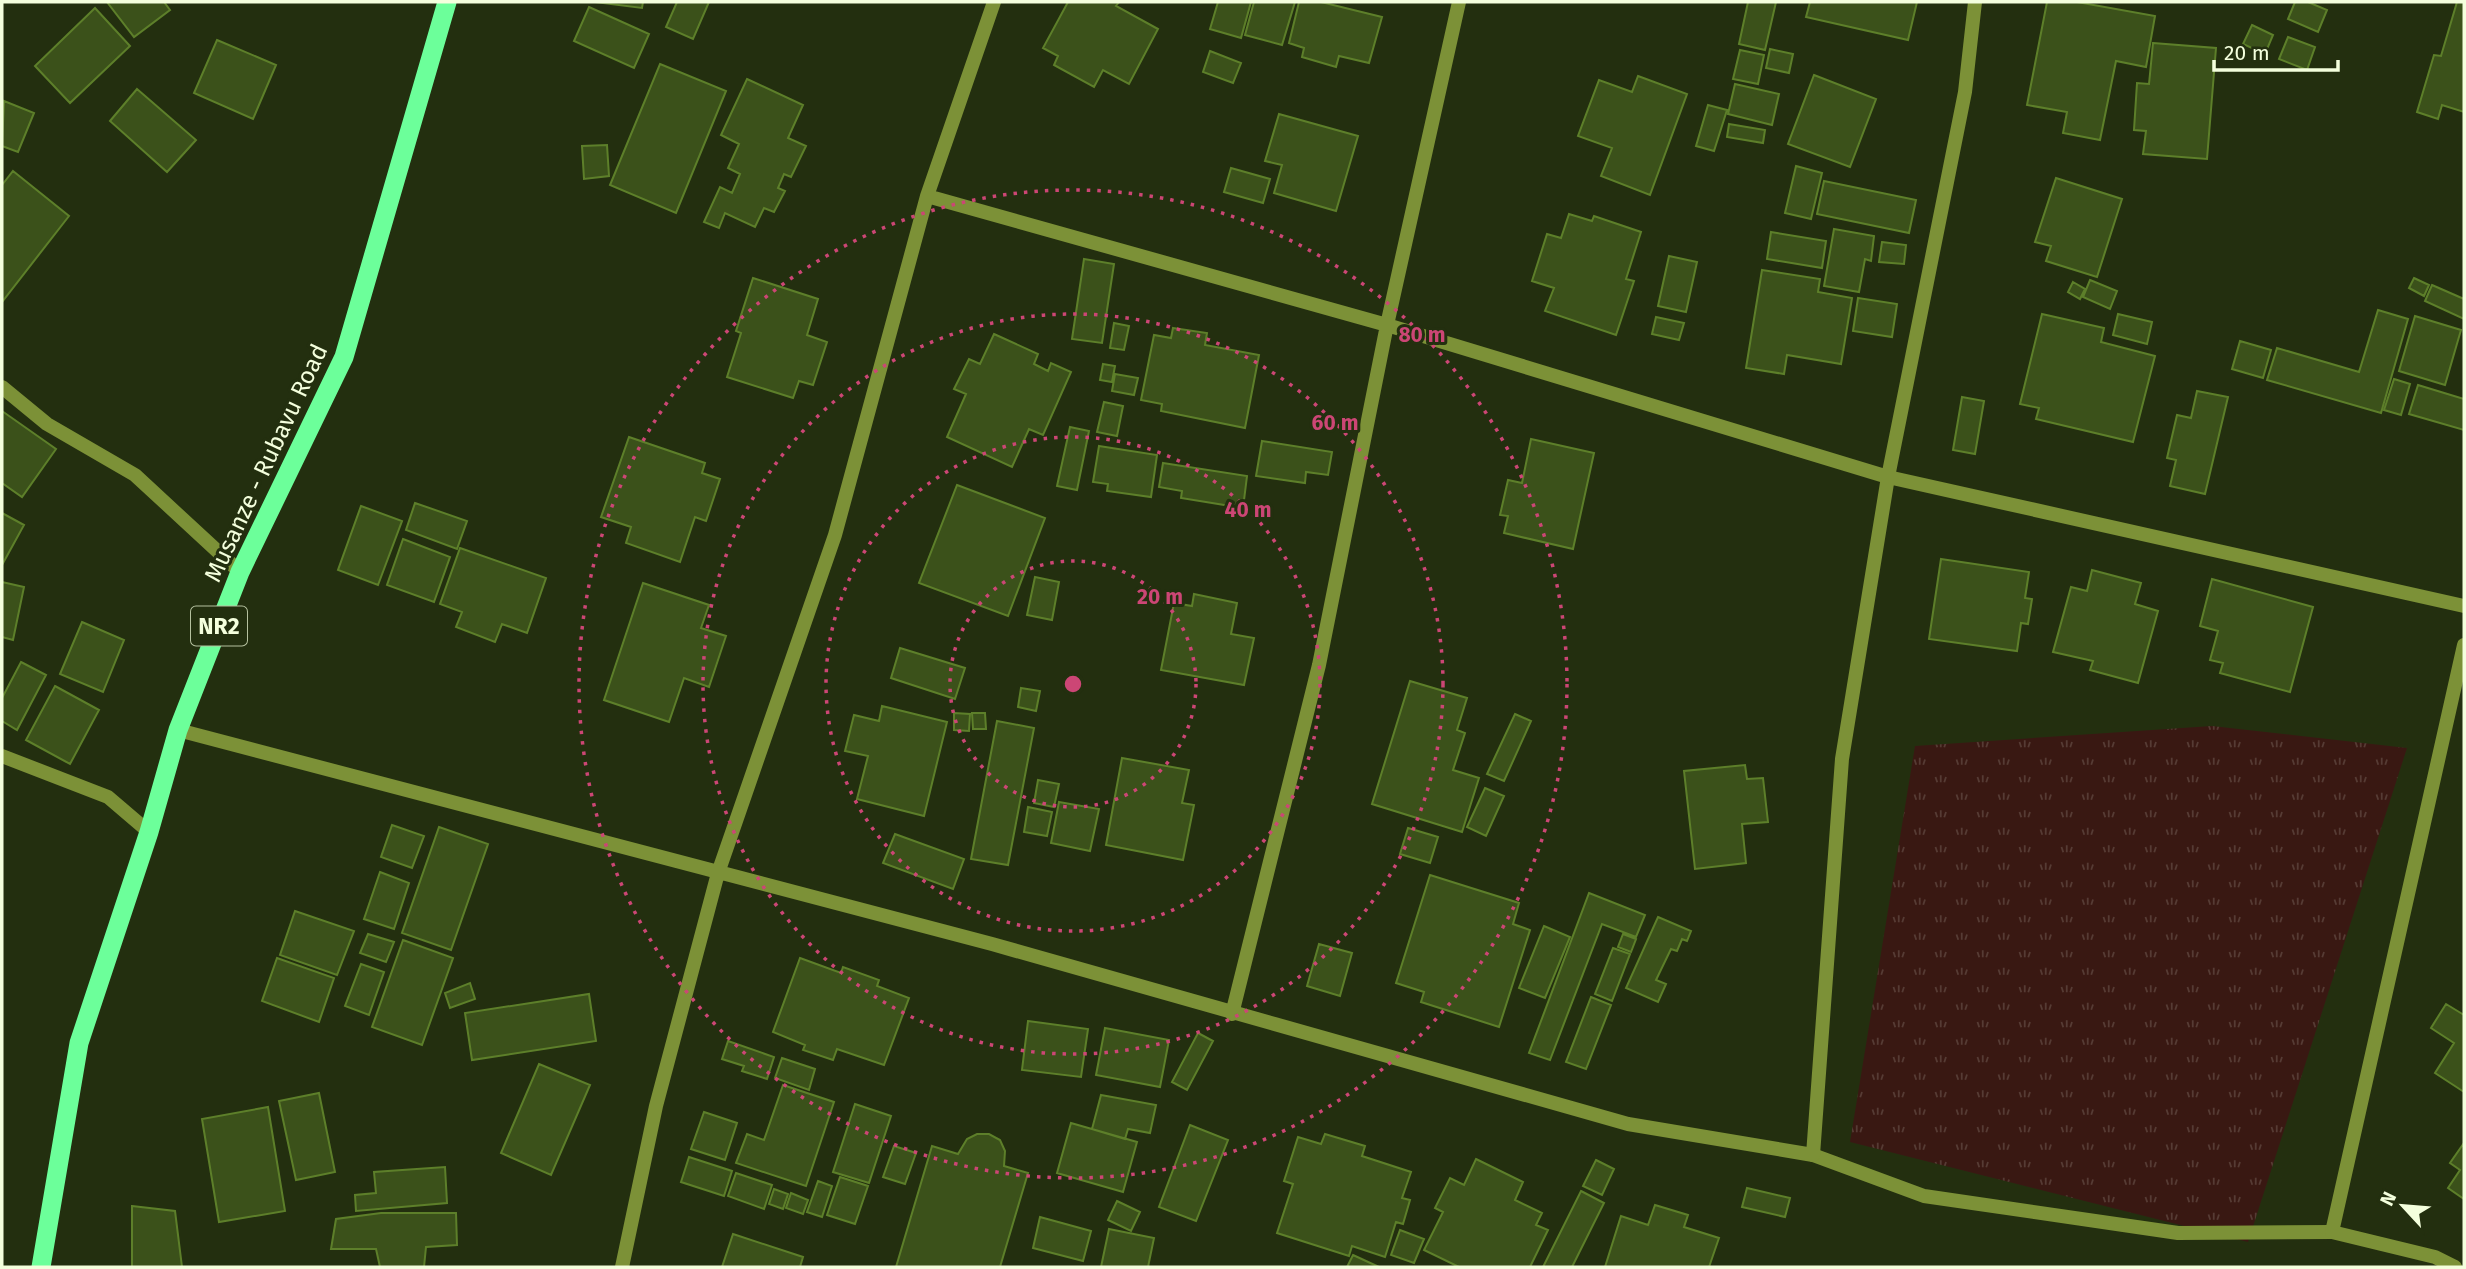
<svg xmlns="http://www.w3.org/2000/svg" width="2466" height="1269" viewBox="0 0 2466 1269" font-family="'Fira Sans',sans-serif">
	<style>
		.grass { fill: url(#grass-tufts) }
		.building { fill: #3b511a; stroke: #5d7f2a; stroke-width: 2 }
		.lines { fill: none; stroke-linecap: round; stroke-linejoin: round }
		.service { stroke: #7c9137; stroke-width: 14 }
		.minor { stroke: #7c9137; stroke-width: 14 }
		.trunk { stroke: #6cff9a; stroke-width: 19 }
		.ring { fill: none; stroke: #cc4675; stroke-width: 3.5; stroke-dasharray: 3.5 7 }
		.labels { text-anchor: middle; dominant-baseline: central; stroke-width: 6; stroke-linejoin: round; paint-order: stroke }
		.shield { fill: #232f0f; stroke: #b5c19f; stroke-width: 2 }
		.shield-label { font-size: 23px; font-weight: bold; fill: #f4ffdd }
		.street-label { font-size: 24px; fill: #f4ffdd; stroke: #232f0f }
		.centre { fill: #cc4675; stroke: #232f0f; stroke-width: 3.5 }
		.ring-label { font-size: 21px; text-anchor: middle; font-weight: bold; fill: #cc4675; stroke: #232f0f; stroke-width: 6; stroke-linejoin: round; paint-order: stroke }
	</style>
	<defs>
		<pattern id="grass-tufts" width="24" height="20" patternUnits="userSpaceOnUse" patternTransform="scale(1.75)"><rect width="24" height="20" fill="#391812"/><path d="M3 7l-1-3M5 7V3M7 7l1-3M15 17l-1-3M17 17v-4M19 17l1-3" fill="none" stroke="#563b34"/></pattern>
	</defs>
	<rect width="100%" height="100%" fill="#232f0f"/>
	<!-- grass -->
	<path class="grass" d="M2212 726 2407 748 2248 1242 1850 1142 1915 746Z"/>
	<!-- building -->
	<path class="building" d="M107 2H164L170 10 134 37Z
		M595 2H643L642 8Z
		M677 2H709L693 39 666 27Z
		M1068 2H1119L1116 6 1158 29 1129 84 1103 70 1094 87 1054 65 1058 56 1043 48Z
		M1218 2H1251L1241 38 1210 29Z
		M1254 2H1295L1282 45 1245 35Z
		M1299 2H1321L1382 17 1369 63 1339 56 1336 67 1302 57 1304 48 1289 43Z
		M1748 2H1776L1765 50 1739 44Z
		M1810 2H1917L1908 40 1806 17Z
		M2047 2H2077L2155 16 2146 67 2116 61 2100 140 2063 133 2067 112 2027 105Z
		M2295 2H2308L2327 10 2318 32 2288 19Z
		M2457 2H2464V112L2442 105 2438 119 2417 112 2434 55 2441 56Z
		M589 7 649 34 634 68 574 41Z
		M95 8 130 46 70 103 35 66Z
		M2252 25 2273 35 2265 54 2243 44Z
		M2288 37 2315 47 2307 70 2279 59Z
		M217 40 276 65 253 119 194 93Z
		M2153 43 2216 48 2207 159 2143 154 2146 131 2134 130 2137 83 2149 84Z
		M1770 49 1793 54 1789 73 1766 68Z
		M1740 50 1764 55 1758 84 1733 79Z
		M1210 51 1241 63 1233 83 1203 72Z
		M660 64 726 91 676 213 610 185Z
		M1814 75 1876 99 1850 167 1788 144Z
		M1638 76 1687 94 1650 195 1601 176 1612 148 1578 136 1599 80 1632 92Z
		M747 79 803 105 788 138 806 146 791 177 784 174 778 188 785 191 774 212 764 208 755 227 725 213 719 228 704 222 720 187 732 193 740 174 728 168 739 144 721 135Z
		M1735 84 1779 94 1772 125 1728 114Z
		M137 89 196 140 167 172 110 121Z
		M4 101 34 113 18 152 2 146Z
		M1708 105 1727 110 1714 151 1696 146Z
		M1279 114 1358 136 1336 211 1274 193 1282 165 1265 161Z
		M1729 124 1765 130 1763 143 1727 137Z
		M607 145 609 176 584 179 582 146Z
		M1796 166 1822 173 1811 219 1785 213Z
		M1231 168 1270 179 1263 203 1224 192Z
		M13 171 69 216 2 302V185Z
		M2056 178 2122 199 2097 277 2046 261 2051 246 2035 242Z
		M1824 181 1916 200 1909 233 1817 214Z
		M1569 214 1592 221 1594 216 1641 232 1626 279 1634 281 1616 335 1545 311 1554 288 1532 281 1547 234 1561 238Z
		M1834 229 1874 236 1871 261 1865 259 1859 292 1824 286Z
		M1771 232 1826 241 1822 268 1767 259Z
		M1882 242 1906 245 1904 264 1879 262Z
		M1669 256 1697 262 1686 312 1658 306Z
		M1084 259 1114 264 1102 343 1072 339Z
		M1762 270 1820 279 1818 292 1852 298 1841 364 1787 355 1784 374 1746 368Z
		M753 278 818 299 807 335 827 342 813 385 799 381 793 398 727 377 741 333 736 331Z
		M2414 278 2429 285 2424 296 2409 288Z
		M2090 280 2117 291 2110 309 2083 297Z
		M2073 282 2085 289 2080 299 2068 292Z
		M2432 285 2464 299V319L2425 301Z
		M1858 298 1897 304 1892 337 1853 331Z
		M2378 310 2408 319 2381 413 2267 380 2277 348 2359 372Z
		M2042 314 2104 328 2101 342 2155 356 2133 442 2036 419 2039 408 2020 404Z
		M2118 314 2152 322 2147 344 2113 335Z
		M2415 316 2461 330 2445 385 2399 371Z
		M1656 317 1684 323 1679 340 1652 334Z
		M1114 323 1129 326 1124 350 1110 348Z
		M1173 328 1207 333 1205 345 1259 355 1245 428 1161 411 1162 404 1141 400 1154 335 1171 338Z
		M994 334 1038 354 1034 364 1048 371 1051 363 1071 372 1043 435 1029 429 1012 467 947 437 966 394 954 389 969 359 980 364Z
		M2240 341 2271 350 2263 378 2232 369Z
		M1103 364 1115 366 1112 382 1100 380Z
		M1115 374 1138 378 1134 395 1112 391Z
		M2394 379 2410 384 2401 415 2384 410Z
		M2418 385 2464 399V430L2409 414Z
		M2197 391 2228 397 2205 494 2170 486 2176 460 2167 458 2177 415 2191 418Z
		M1962 397 1984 401 1975 454 1953 450Z
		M1104 402 1123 406 1117 436 1097 432Z
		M2 411 56 449 22 497 2 483Z
		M1070 427 1089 431 1077 490 1057 486Z
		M629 437 705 463 702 473 720 479 706 521 695 517 680 562 626 543 631 527 601 517Z
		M1531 439 1594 453 1573 549 1504 533 1508 516 1500 515 1508 480 1522 483Z
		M1262 441 1332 452 1328 475 1306 472 1305 483 1256 476Z
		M1099 446 1157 455 1151 497 1107 491 1108 484 1093 482Z
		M1163 463 1247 476 1243 508 1181 498 1182 491 1159 487Z
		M957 485 1045 518 1008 616 919 583Z
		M415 503 467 521 457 549 406 530Z
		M361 506 402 521 378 585 338 570Z
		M2 513 24 525 2 565Z
		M403 539 450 557 434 602 387 585Z
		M460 548 546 578 527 633 502 624 495 642 456 627 462 612 440 604Z
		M1941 559 2029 572 2025 598 2032 599 2028 624 2021 623 2017 651 1929 639Z
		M2092 570 2141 583 2135 604 2158 611 2138 683 2090 670 2093 661 2053 652 2071 587 2087 591Z
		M1035 577 1059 582 1052 620 1027 615Z
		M2212 579 2313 607 2290 692 2220 673 2223 663 2210 660 2218 631 2200 626Z
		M2 582 24 587 13 640 2 637Z
		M643 583 709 605 701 628 726 636 709 687 684 678 669 722 604 700Z
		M1194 594 1237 603 1231 634 1254 638 1244 685 1161 670 1174 603 1192 606Z
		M82 622 124 640 103 692 60 674Z
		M900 648 965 668 955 699 891 678Z
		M21 662 46 675 17 730 2 721V698Z
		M1410 681 1467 698 1457 730 1465 733 1453 770 1479 778 1462 832 1372 804Z
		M55 686 99 710 70 764 26 740Z
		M1021 688 1040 691 1036 711 1018 707Z
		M882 706 947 722 924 816 857 799 868 756 845 751 854 715 879 721Z
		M954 713 970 714 969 731 954 730Z
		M972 713H985L986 729H973Z
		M1515 714 1531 721 1504 781 1487 774Z
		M997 721 1034 728 1008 865 971 859Z
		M1122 758 1189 770 1182 803 1194 805 1183 860 1106 845Z
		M1745 765 1747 779 1763 778 1768 822 1742 824 1746 863 1695 869 1684 771Z
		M1038 780 1059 784 1054 807 1034 803Z
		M1485 788 1504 796 1486 836 1467 827Z
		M1059 802 1099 809 1090 851 1051 843Z
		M1028 807 1052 812 1047 836 1024 832Z
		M392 825 424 836 412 868 381 857Z
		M439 827 488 844 451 950 402 933Z
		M1408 828 1438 837 1430 863 1400 854Z
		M895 834 964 859 953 889 883 863Z
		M380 872 409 883 394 929 364 919Z
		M1430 875 1519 903 1513 924 1530 930 1499 1027 1421 1002 1424 992 1396 983Z
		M1589 893 1645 915 1636 937 1602 924 1550 1060 1529 1053Z
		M295 911 354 931 337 975 280 955Z
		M1658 917 1691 931 1687 941 1682 939 1677 951 1671 949 1656 980 1666 984 1658 1002 1626 988Z
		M1544 926 1570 937 1545 998 1519 988Z
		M368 934 394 942 386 962 360 953Z
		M1623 934 1636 939 1631 952 1618 947Z
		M403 940 453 958 422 1045 372 1027Z
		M1319 944 1352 953 1340 996 1307 986Z
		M1613 948 1630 954 1612 1001 1595 994Z
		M277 958 334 978 319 1022 262 1001Z
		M800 958 841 973 843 967 879 980 877 986 909 998 884 1065 837 1049 833 1060 803 1050 805 1045 773 1032Z
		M361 964 384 972 369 1015 345 1006Z
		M470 983 475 999 450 1008 445 993Z
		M589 994 596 1041 472 1060 465 1013Z
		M1591 997 1611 1005 1586 1069 1566 1062Z
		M2446 1004 2464 1015V1092L2435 1073 2454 1043 2431 1028Z
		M1028 1021 1088 1029 1081 1077 1022 1070Z
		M1105 1028 1169 1040 1160 1087 1096 1075Z
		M1198 1033 1213 1041 1187 1090 1172 1082Z
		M728 1041 774 1057 767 1079 742 1071 744 1066 722 1059Z
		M782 1058 815 1069 809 1090 775 1078Z
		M539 1064 590 1085 551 1175 501 1153Z
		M783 1085 834 1102 806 1186 736 1163 747 1134 764 1140Z
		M319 1093 335 1172 296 1180 279 1101Z
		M1101 1095 1156 1105 1150 1133 1128 1129 1125 1139 1092 1129Z
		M855 1104 891 1116 869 1183 833 1172Z
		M268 1107 285 1211 219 1222 202 1119Z
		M704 1112 737 1123 725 1160 691 1149Z
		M1071 1123 1137 1142 1123 1192 1057 1173Z
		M1190 1125 1228 1140 1196 1221 1159 1207Z
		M977 1134H989L1000 1140 1005 1151 1004 1166 1028 1173 1000 1267H896L932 1146 958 1154 967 1139Z
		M1325 1134 1365 1146 1362 1156 1411 1172 1402 1198 1410 1200 1403 1224 1396 1222 1385 1257 1352 1246 1349 1256 1277 1233 1293 1184 1284 1181 1298 1137 1321 1144Z
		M2464 1143V1199L2448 1188 2460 1170 2450 1163Z
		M894 1146 916 1153 905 1184 883 1177Z
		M689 1157 732 1171 724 1196 681 1182Z
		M1476 1159 1523 1182 1515 1200 1542 1213 1536 1225 1548 1230 1530 1267H1459L1424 1250 1443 1212 1435 1208 1450 1178 1464 1185Z
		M1596 1160 1614 1169 1602 1195 1583 1186Z
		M445 1167 447 1203 356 1211 355 1195 376 1193 374 1172Z
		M736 1173 772 1185 764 1209 728 1196Z
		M840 1177 868 1186 855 1224 827 1215Z
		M818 1181 832 1186 822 1217 807 1212Z
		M1747 1188 1790 1198 1785 1217 1742 1207Z
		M774 1189 788 1194 783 1209 769 1204Z
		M1581 1191 1604 1203 1572 1267H1543Z
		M791 1193 808 1200 803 1214 786 1208Z
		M1117 1201 1140 1212 1131 1231 1108 1220Z
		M1655 1205 1688 1215 1684 1227 1719 1238 1709 1267H1605L1621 1216 1648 1225Z
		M132 1206 175 1211 182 1267H132Z
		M381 1213H456L457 1245 426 1247 424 1267H380L376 1249H331L336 1219Z
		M1040 1217 1091 1231 1083 1261 1033 1248Z
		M1109 1229 1154 1238 1148 1267H1101Z
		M1400 1230 1424 1239 1414 1263 1391 1255Z
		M733 1234 803 1257 800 1267H722Z
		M1353 1255 1379 1267H1347Z"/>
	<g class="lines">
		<!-- service -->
		<path class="service" d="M1813 1155 1924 1196 2178 1233 2332 1232"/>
		<!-- minor -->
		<path class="minor" d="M927 196 1387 325 1888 477 2464 606
			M2 387 47 424 135 475 240 572
			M178 730 992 944 1628 1124 1813 1155 1842 759 1888 477 1965 92 1975 2
			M2 756 108 797 149 832
			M1232 1014 1319 665 1387 325 1459 2
			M622 1267 656 1106 718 873 835 535 927 196 994 2
			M2455 1267 2435 1257 2332 1232 2464 645"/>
		<!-- trunk -->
		<path class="trunk" d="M41 1267 79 1043 149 832 178 730 240 572 344 357 447 2"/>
	</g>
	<!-- distance rings -->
	<g class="ring">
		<circle cx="1073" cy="684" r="123"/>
		<circle cx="1073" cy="684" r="247"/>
		<circle cx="1073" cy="684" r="370"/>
		<circle cx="1073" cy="684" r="494"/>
	</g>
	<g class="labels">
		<!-- shield labels -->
		<rect class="shield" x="191" y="606.5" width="56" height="39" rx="5"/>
		<g class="shield-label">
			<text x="219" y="626">NR2</text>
		</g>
		<!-- street labels -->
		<g class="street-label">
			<text transform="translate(266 463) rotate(-65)">Musanze - Rubavu Road</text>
		</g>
	</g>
	<circle cx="1073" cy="684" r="10" class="centre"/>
	<g class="ring-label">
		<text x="1422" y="342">80 m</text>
		<text x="1335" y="430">60 m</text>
		<text x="1248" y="517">40 m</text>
		<text x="1160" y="604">20 m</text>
	</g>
	<!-- border -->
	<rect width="2466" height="1269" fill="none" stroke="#f4ffdd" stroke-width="7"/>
	<!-- north arrow -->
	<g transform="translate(2403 1206) rotate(296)" stroke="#232f0f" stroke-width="5" paint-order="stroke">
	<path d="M0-5L12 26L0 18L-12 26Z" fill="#f4ffdd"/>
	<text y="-10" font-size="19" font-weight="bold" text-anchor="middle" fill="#f4ffdd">N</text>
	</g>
	<!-- scale -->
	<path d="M2214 60v10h124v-10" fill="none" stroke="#f4ffdd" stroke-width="3.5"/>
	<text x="2224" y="60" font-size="21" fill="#f4ffdd" stroke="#232f0f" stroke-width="5" paint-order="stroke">20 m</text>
</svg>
